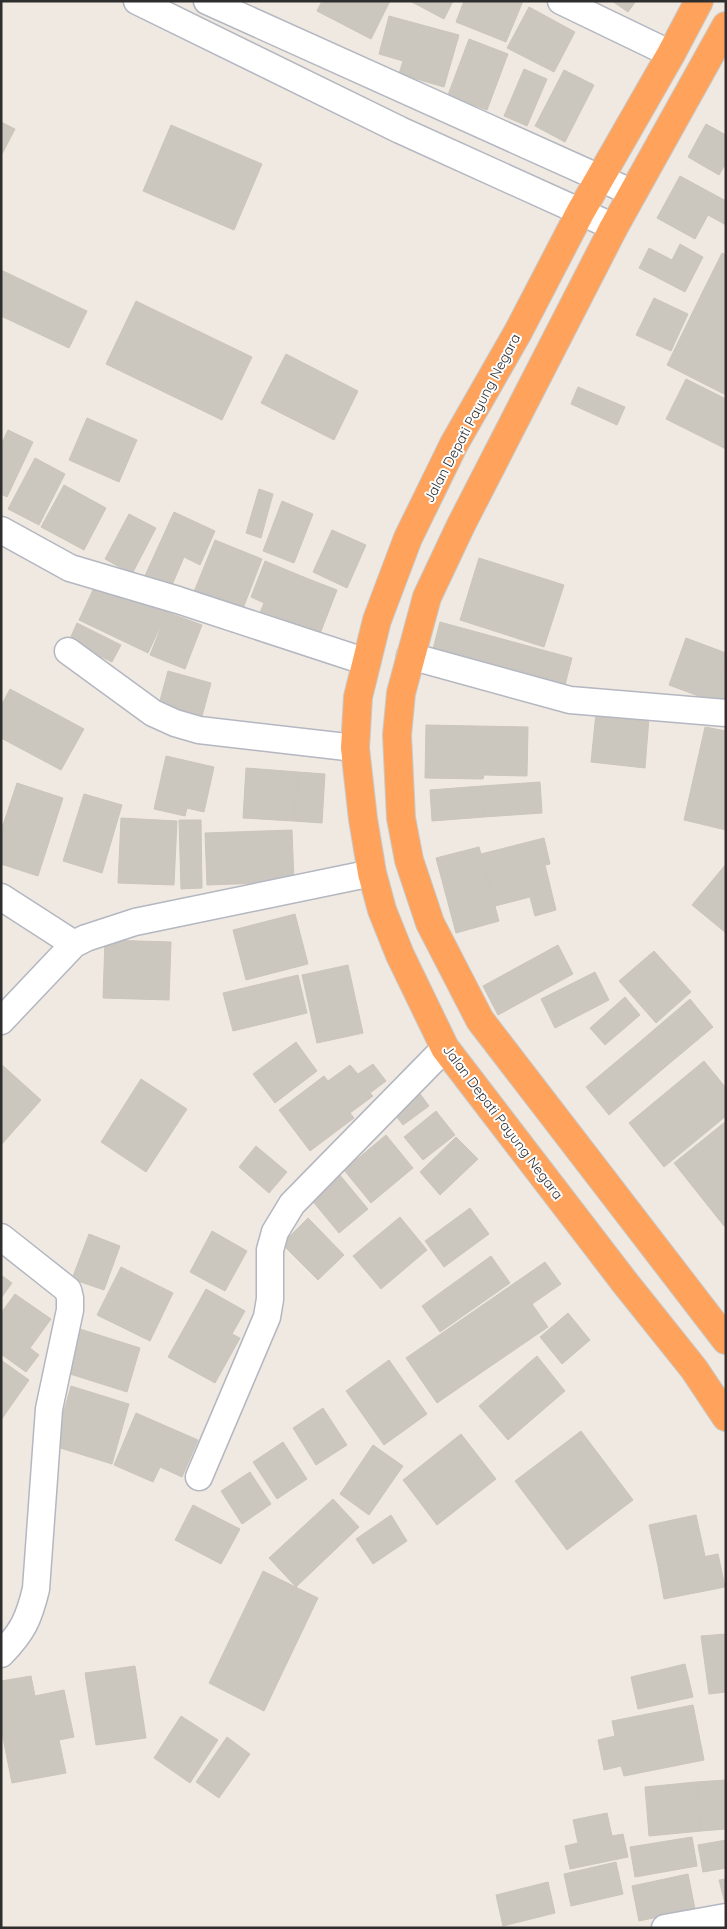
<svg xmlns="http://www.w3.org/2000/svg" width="727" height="1929" viewBox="0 0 727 1929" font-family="Quicksand,sans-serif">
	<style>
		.building { fill: #cbc7bf; stroke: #cbc5ba }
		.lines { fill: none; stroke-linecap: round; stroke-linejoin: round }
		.street-casing { stroke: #b4b7c1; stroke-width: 29 }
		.highway-casing { stroke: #c9c9c9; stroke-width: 30 }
		.street { stroke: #fff; stroke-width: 26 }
		.highway { stroke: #ffa35c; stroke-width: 28 }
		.labels { text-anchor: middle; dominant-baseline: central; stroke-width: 4; stroke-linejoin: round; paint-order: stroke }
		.street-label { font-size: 14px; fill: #2e2e2e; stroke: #fff }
	</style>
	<rect width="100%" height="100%" fill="#efe9e1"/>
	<!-- building -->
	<path class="building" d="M322 1H390L371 39 317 11Z
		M410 1H453L444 19Z
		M464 1H523L506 42 456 22Z
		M612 1H636L628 12Z
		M529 7 575 32 554 72 507 48Z
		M389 16 459 35 444 87 399 74 403 61 379 54Z
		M469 39 508 54 487 110 448 95Z
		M524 69 547 79 527 126 504 116Z
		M564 70 594 85 565 142 535 126Z
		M1 122 15 129 1 156Z
		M706 124 726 135V163L719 175 688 157Z
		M171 125 262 164 234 230 143 191Z
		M680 176 726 201V225L708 215 695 239 657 218Z
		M680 244 703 257 685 292 639 268 649 248 672 260Z
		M722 253 726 255V302L703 291Z
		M1 270 87 311 69 348 1 316Z
		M703 291 726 302V395L667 365Z
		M654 298 688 314 671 351 636 335Z
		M136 301 252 357 222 420 106 364Z
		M286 354 358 391 334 440 261 403Z
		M686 379 726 399V449L666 419Z
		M578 387 625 407 617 425 571 404Z
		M87 418 137 440 119 482 69 460Z
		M8 430 33 442 7 497 1 494V445Z
		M35 458 65 474 39 525 8 509Z
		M64 485 106 508 84 550 41 527Z
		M259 489 273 494 261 538 246 533Z
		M282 501 313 514 294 563 263 551Z
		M174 512 215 531 200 565 184 557 169 592 143 580Z
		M129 514 156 528 132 574 105 559Z
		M332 530 366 545 347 588 313 572Z
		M215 540 262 559 239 619 191 599Z
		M479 558 564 585 544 647 460 620Z
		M265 561 311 580 290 633 257 620 264 603 251 597Z
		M98 579 167 612 148 653 79 620Z
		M311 580 337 590 316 644 290 633Z
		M167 612 202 625 185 669 150 655Z
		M440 622 572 658 565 685 433 649Z
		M77 623 121 645 112 662 69 641Z
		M686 638 726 653V661L712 701 669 685Z
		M726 661V706L712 701Z
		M168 671 211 683 201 720 158 708Z
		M10 689 84 729 61 770 1 738V706Z
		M596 713 649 718 645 768 591 762Z
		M426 725 528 727 527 776 484 775 483 779 425 778Z
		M705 727 726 731V830L684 820Z
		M166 756 214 767 204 812 187 808 185 816 154 809Z
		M246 768 298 772 294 821 243 818Z
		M298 772 325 774 322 823 294 821Z
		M540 782 542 813 484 817 482 786Z
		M17 783 63 798 38 876 1 864V831Z
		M482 786 484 817 432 821 430 790Z
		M84 794 122 805 102 873 63 861Z
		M121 818 177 821 174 885 118 883Z
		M179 820H201L202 888 181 889Z
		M292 830 294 882 207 885 205 833Z
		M544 838 550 864 545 865 556 910 535 916 530 897 495 906 481 854Z
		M479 847 499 921 456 933 436 858Z
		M726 864V933L692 905Z
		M295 914 308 964 246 980 233 930Z
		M105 940 171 942 169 1000 103 998Z
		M558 945 573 974 498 1015 483 986Z
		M654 951 691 992 656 1023 619 981Z
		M348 965 363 1033 317 1043 302 975Z
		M595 972 609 1000 555 1028 541 999Z
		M298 975 307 1013 233 1031 223 993Z
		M625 997 640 1015 605 1045 590 1028Z
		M690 999 713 1027 658 1073 635 1046Z
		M296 1042 317 1071 275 1103 253 1074Z
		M635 1046 658 1073 609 1115 586 1087Z
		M704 1061 726 1088V1116L664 1167 629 1123Z
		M1 1064 41 1100 1 1145Z
		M373 1064 386 1081 370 1093 373 1096 350 1113 354 1118 310 1151 279 1110 324 1076 328 1081 350 1065 358 1074Z
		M141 1079 187 1109 146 1172 101 1142Z
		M415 1087 429 1106 403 1125 389 1107Z
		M436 1111 455 1135 423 1160 404 1137Z
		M725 1122 726 1225 724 1226 674 1163Z
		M386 1135 413 1168 371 1203 344 1170Z
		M456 1137 478 1159 440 1195 420 1172Z
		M256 1146 287 1172 269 1193 239 1167Z
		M339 1174 368 1209 339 1233 310 1198Z
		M470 1208 489 1234 444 1267 425 1241Z
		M400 1217 427 1250 381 1289 353 1256Z
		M308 1218 344 1255 318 1280 282 1244Z
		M212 1231 247 1251 225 1291 190 1272Z
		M89 1234 120 1246 104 1290 72 1279Z
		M491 1256 510 1283 440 1332 422 1306Z
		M545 1262 561 1284 532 1304 548 1327 466 1383 435 1338Z
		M121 1267 173 1293 150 1341 97 1315Z
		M1 1275 12 1283 1 1298Z
		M206 1289 245 1311 232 1334 240 1338 215 1383 168 1357Z
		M15 1294 51 1319 30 1348 39 1355 26 1372 1 1354V1313Z
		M568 1313 590 1340 562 1364 540 1337Z
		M80 1329 140 1348 127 1392 67 1373Z
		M435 1338 466 1383 437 1403 406 1358Z
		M537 1356 565 1391 508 1440 479 1406Z
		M1 1360 29 1380 1 1420Z
		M389 1360 427 1414 384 1445 346 1391Z
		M71 1386 129 1404 112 1464 54 1446Z
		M323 1408 347 1445 316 1465 293 1428Z
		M136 1413 198 1440 182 1477 160 1467 153 1482 114 1465Z
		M581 1431 633 1500 567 1550 515 1481Z
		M461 1434 496 1479 437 1525 403 1480Z
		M283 1442 307 1479 277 1499 253 1462Z
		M373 1445 403 1466 369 1515 340 1494Z
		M250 1472 271 1504 242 1524 221 1491Z
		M333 1499 359 1527 296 1587 269 1558Z
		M193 1505 240 1529 221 1564 175 1540Z
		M391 1515 407 1541 373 1564 356 1539Z
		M696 1515 705 1556 658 1566 649 1525Z
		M718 1554 725 1587 664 1599 658 1566Z
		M263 1571 318 1598 264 1711 209 1683Z
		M726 1634V1692L709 1694 701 1636Z
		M685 1664 693 1697 638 1709 631 1677Z
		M135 1666 146 1738 96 1745 85 1673Z
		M31 1676 35 1696 64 1690 74 1737 59 1740 66 1773 12 1783 1 1728V1681Z
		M693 1705 704 1760 624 1776 621 1766 604 1770 598 1740 615 1736 612 1721Z
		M181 1716 218 1740 190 1783 154 1758Z
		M227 1737 250 1754 219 1798 196 1782Z
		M726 1780V1829L701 1831 696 1782Z
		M696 1782 701 1831 649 1836 645 1787Z
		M607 1813 612 1836 623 1834 628 1857 570 1869 565 1846 578 1843 573 1820Z
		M692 1837 697 1866 635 1877 630 1847Z
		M726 1840V1868L703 1872 698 1845Z
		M616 1862 623 1894 571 1906 564 1874Z
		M688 1874 695 1909 639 1921 632 1886Z
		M726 1879V1907L719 1880Z
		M548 1882 555 1913 503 1926 496 1895Z"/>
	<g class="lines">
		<defs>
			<path id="street" d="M137 1 400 130 614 227
				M207 1 633 193
				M561 1 671 54
				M1 530 70 568 178 600 367 662
				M68 651 153 713 175 723 199 730 355 748
				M410 656 570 700 726 713
				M1 897 74 944
				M1 1021 74 944 86 938 135 922 372 873
				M1 1237 68 1290 70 1298V1310L49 1409 36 1589C29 1618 23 1632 1 1654
				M199 1477 267 1317 270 1299V1250L275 1232 292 1204 445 1048
				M665 1928 726 1917"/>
			<path id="highway" d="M699 1 671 54 581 211 518 332 454 444 408 538 377 620 358 697 355 748 363 819 372 873 382 910 400 955 445 1048 626 1284 694 1369 726 1417
				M726 26 614 227 461 525 427 597 401 693 397 735 401 818 409 860 430 923 480 1020 726 1340"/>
		</defs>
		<!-- street casing -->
		<use href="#street" class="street-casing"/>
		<!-- highway casing -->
		<use href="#highway" class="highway-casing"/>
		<!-- street -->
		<use href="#street" class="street"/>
		<!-- highway -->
		<use href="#highway" class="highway"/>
	</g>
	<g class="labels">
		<!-- street labels -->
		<g class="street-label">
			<text transform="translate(472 418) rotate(-62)">Jalan Depati Payung Negara</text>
			<text transform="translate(503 1122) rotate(53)">Jalan Depati Payung Negara</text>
		</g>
	</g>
	<!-- border -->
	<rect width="727" height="1929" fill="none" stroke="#2e2e2e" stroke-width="5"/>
</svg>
